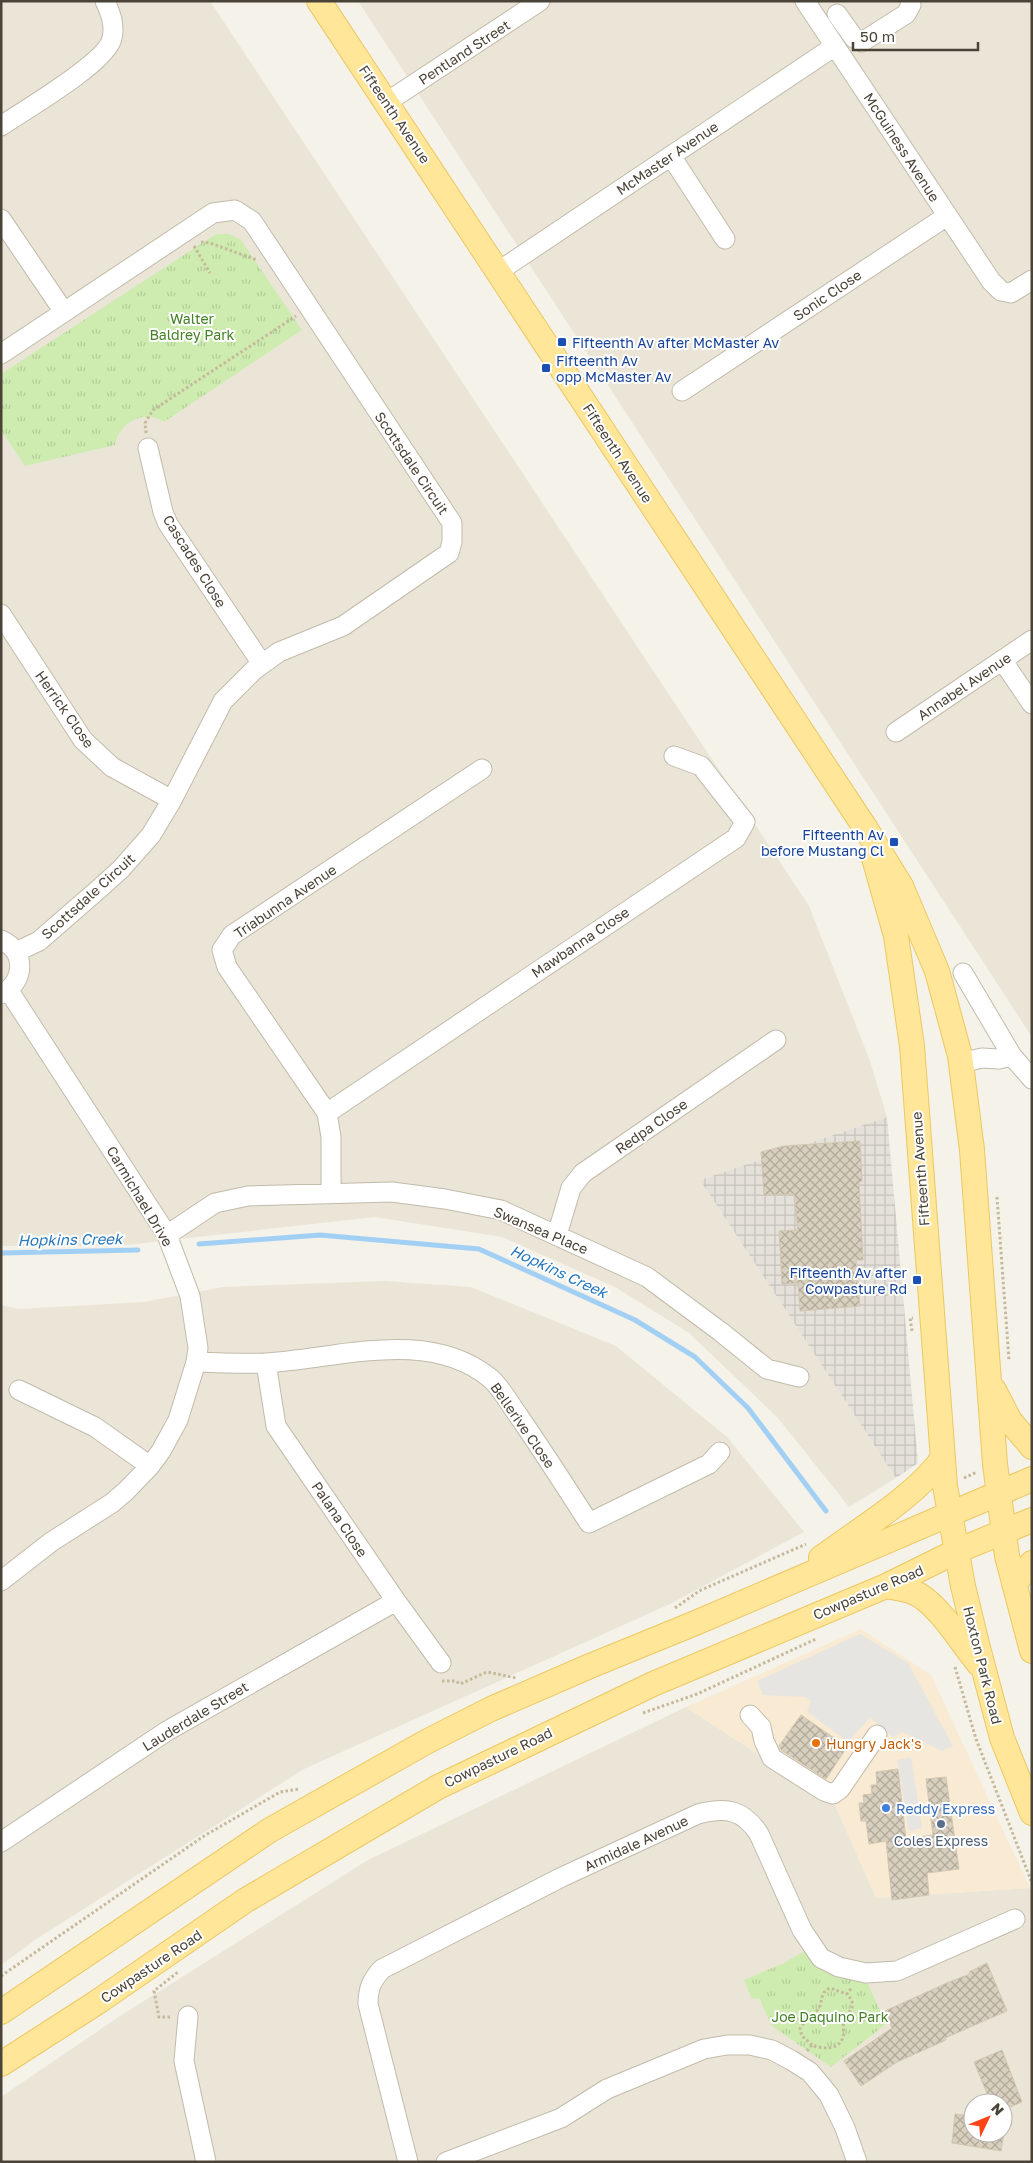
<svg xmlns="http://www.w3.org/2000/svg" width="1033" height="2163" viewBox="0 0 1033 2163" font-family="'Golos Text',sans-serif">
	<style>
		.residential { fill: #eae5d7; fill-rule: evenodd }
		.commercial { fill: #f8ead3 }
		.industrial { fill: url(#industrial-grid) }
		.park { fill: url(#park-tufts) }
		.parking { fill: #e7e5e1 }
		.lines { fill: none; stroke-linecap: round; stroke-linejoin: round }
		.stream { stroke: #a2d0f5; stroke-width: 5 }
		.building { fill: url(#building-cross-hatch); stroke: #d3c7b0 }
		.minor-casing { stroke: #c2bbab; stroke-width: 21 }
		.major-casing { stroke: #ecc861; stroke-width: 26 }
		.path { stroke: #c5b89b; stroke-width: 3; stroke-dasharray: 2.5 2.5; stroke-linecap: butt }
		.minor { stroke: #fff; stroke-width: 19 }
		.major { stroke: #ffe699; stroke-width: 24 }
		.transit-dot { fill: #1a4fb4; stroke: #fff; stroke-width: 2 }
		.food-dot { fill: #e8710a; stroke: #fff; stroke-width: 2 }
		.shop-dot { fill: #3f7fe0; stroke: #fff; stroke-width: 2 }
		.service-dot { fill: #5c6f8a; stroke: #fff; stroke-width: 2 }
		.labels { text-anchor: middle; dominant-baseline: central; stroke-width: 4; stroke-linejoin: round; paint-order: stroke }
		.street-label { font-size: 14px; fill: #4a4337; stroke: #fff }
		.park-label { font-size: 14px; fill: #448125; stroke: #fff }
		.transit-label { font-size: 14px; fill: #164399; stroke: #fff; text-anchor: start }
		.food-label { font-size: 14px; fill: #c56008; stroke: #fff; text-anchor: start }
		.shop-label { font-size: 14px; fill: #366cbe; stroke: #fff; text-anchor: start }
		.service-label { font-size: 14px; fill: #4e5e75; stroke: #fff }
		.water-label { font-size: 15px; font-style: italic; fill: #2778be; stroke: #fff }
	</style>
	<defs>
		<pattern id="industrial-grid" width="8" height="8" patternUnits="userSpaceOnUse" patternTransform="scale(1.25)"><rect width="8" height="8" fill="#e5e1da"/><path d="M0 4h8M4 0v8" fill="none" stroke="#c6c2bc"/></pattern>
		<pattern id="park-tufts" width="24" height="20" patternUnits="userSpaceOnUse" patternTransform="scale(1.25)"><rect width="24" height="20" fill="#ceecaf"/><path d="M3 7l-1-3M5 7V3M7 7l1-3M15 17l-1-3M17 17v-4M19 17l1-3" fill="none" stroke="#b2cc97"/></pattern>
		<pattern id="building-cross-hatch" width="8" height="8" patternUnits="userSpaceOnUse" patternTransform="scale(1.25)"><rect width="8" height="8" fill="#d8cfbe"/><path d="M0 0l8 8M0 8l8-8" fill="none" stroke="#b1aa9b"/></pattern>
	</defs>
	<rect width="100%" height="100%" fill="#f5f2e9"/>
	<!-- residential -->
	<path class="residential" d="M1 1H210L809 906 870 1061 887 1117 700 1180 896 1478 849 1507 777 1417 689 1333 615 1287 502 1237 375 1217 117 1246H1Z
		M358 1H1032V1037Z
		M385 1281 471 1287 616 1346 727 1437 804 1532 670 1604 304 1769 38 1938 1 1965V1305L18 1309 144 1302 223 1287Z
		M686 1707 835 1805 876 1898 1030 1888 1032 1892V2162H1V2097L120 2016 368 1860ZM973 2103H1003V2133H973Z"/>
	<!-- commercial -->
	<path class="commercial" d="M861 1629 931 1675 1030 1888 876 1898 835 1805 686 1707Z"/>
	<!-- industrial -->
	<path class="industrial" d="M887 1117 918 1463 896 1478 700 1180Z"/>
	<!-- park -->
	<path class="park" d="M216 234H229L241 240 302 330 164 422C143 409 120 422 115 445L25 466 1 430V374Z
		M803 1952 826 1970 868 1984 886 2024 831 2067 772 2026 759 1998 752 1999 744 1980 784 1963Z"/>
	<!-- parking -->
	<path class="parking" d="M860 1634 908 1663 953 1746 942 1751 903 1732 893 1737 870 1717 849 1742 807 1712 811 1701 805 1697 763 1695 757 1681Z
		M911 1757 922 1828 909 1831 897 1760Z"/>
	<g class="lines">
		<!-- stream -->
		<path class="stream" d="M199 1244 320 1235 479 1249 635 1320 695 1357 748 1408 826 1511
			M1 1253 138 1250"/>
	</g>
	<!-- building -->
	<path class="building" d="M860 1141 862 1181 859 1182 863 1260H856L860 1306 800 1311 798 1283 782 1284 779 1231 798 1230 794 1194 764 1195 761 1152 784 1146Z
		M801 1715 847 1747 826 1779 781 1750 779 1746Z
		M898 1769 906 1839 933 1835 926 1779 946 1777 959 1869 927 1873 929 1895 892 1900 886 1841 869 1844 866 1821H861L859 1803H864L863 1795 872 1794 871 1785H877L876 1772Z
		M987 1963 1007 2011 945 2038 946 2040 897 2062 861 2086 844 2061 892 2028 885 2011 949 1982 970 1974 969 1972Z
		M1002 2050 1022 2102 1003 2110V2103H991L974 2062Z
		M955 2114 973 2116V2133H1004L1001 2151 952 2143Z"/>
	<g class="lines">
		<defs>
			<path id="minor" d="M805 1 991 281 1001 291 1011 293 1032 280
				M837 14 854 38 862 42 906 14 911 5 910 1
				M387 102 540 1
				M1 126C23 111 108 62 112 38 115 25 111 14 105 1
				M671 156 725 239
				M1 219 64 312
				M499 271 835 46
				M1 354 213 213 235 210 252 221 452 523V542L449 553 343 626 279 652 254 670 223 701 172 800 151 835 121 869 100 888 39 941 16 952
				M682 391 947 216
				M148 448 163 512 168 524 262 664
				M1 614 83 740 112 767 172 800
				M1002 660 1032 704
				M896 732 1032 640
				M1 940C27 951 25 983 1 994
				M963 973 1012 1056 1032 1079
				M961 1063 982 1058 999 1059 1012 1056
				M327 1113 736 838 745 822 701 766 674 756
				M331 1193V1137L327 1113 227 967 222 950 232 935 482 769
				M167 1235 215 1203 248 1196 392 1192 445 1199 501 1210 647 1277 721 1332 767 1369 799 1377
				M557 1235 571 1188 583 1173 776 1040
				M196 1362C219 1363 242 1364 265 1363 338 1359 427 1327 490 1378 501 1387 509 1403 518 1415 542 1450 566 1487 589 1523L709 1464 720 1452
				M266 1363 276 1426 396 1601 441 1663
				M19 1390 95 1427 150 1466
				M1 1581 51 1542 112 1503 126 1491 150 1466 161 1451 178 1420 196 1362 198 1348 190 1296 167 1235 9 991
				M750 1715 761 1727 764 1741 772 1758 824 1791 833 1794 840 1789 877 1735
				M1 1842 167 1731 396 1601
				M188 2016 184 2061 206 2162
				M408 2162 368 2004C368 1988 372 1980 382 1969L562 1877 698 1814C726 1807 743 1809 759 1834L802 1930 821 1958 839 1967 866 1973 897 1971 1015 1919
				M446 2162 561 2118 607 2089 704 2049 727 2045H750L772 2050 791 2060 810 2072 829 2095 845 2128 857 2162"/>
			<path id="major" d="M319 1 866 829 901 886 937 971 960 1056 972 1150 995 1464 1007 1556 1032 1651
				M874 858 896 936 912 1046 945 1486 963 1586 977 1644 1002 1738 1032 1813
				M994 1390 1010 1421 1032 1447
				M821 1558C860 1529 915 1497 943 1458
				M1014 1584 1032 1563
				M886 1586C895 1588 905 1589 913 1592 938 1602 962 1644 979 1664
				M1 2012 270 1830 426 1742 491 1709 590 1666 693 1624 1032 1479
				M1 2064 96 2003 246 1900 438 1787 653 1684 886 1586 957 1551 1032 1520"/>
		</defs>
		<!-- minor casing -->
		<use href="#minor" class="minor-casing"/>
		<!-- major casing -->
		<use href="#major" class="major-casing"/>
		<!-- path -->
		<path class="path" d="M201 242 210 243 257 260
			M194 246 210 273
			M146 433 145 423 153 410 296 316
			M997 1197 1009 1360
			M912 1331 910 1318H913
			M964 1478 977 1472
			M675 1608 699 1591 717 1583 806 1544
			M955 1667 976 1739 1032 1883
			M442 1681H456L460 1684 487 1672 516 1678
			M643 1713 697 1694 816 1639
			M1 1976 204 1836 280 1792 299 1789
			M170 2017H159L154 1991 178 1972
			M812 2045 802 2036 800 2029C804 2020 813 2017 819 2008 823 2000 820 1992 830 1988L847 1994
			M807 2051 812 2045C822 2049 839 2051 843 2037 845 2033 842 2027 844 2022 848 2009 859 2008 847 1994L852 1987"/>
		<!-- minor -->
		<use href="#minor" class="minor"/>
		<!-- major -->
		<use href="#major" class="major"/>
	</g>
	<!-- markers -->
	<g class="transit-dot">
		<rect x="557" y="337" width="10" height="10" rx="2.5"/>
		<rect x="541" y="363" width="10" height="10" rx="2.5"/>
		<rect x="889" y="837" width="10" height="10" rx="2.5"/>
		<rect x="912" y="1275" width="10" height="10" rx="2.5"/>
	</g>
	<circle class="food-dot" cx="816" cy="1743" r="5"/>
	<circle class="shop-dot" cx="886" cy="1808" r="5"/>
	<circle class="service-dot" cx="941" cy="1824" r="5"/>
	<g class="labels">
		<!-- street labels -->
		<g class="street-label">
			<text transform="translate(464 52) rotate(-33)">Pentland Street</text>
			<text transform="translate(395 114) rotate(56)">Fifteenth Avenue</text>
			<text transform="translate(902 147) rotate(57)">McGuiness Avenue</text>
			<text transform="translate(667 158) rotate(-34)">McMaster Avenue</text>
			<text transform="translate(827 295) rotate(-34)">Sonic Close</text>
			<text transform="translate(618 453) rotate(57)">Fifteenth Avenue</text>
			<text transform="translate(412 463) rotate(56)">Scottsdale Circuit</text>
			<text transform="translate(195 561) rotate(58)">Cascades Close</text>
			<text transform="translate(964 686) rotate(-34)">Annabel Avenue</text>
			<text transform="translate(65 709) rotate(55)">Herrick Close</text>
			<text transform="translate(88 896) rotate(-42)">Scottsdale Circuit</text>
			<text transform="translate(285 901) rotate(-34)">Triabunna Avenue</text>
			<text transform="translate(580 942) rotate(-34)">Mawbanna Close</text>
			<text transform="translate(651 1126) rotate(-35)">Redpa Close</text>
			<text transform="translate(920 1169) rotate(-94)">Fifteenth Avenue</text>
			<text transform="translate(140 1196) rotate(59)">Carmichael Drive</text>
			<text transform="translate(541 1230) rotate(23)">Swansea Place</text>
			<text transform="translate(523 1425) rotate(55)">Bellerive Close</text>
			<text transform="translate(340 1519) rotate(56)">Palana Close</text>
			<text transform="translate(868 1592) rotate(-23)">Cowpasture Road</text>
			<text transform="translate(983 1665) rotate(76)">Hoxton Park Road</text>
			<text transform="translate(195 1716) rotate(-31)">Lauderdale Street</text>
			<text transform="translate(498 1757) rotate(-26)">Cowpasture Road</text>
			<text transform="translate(636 1843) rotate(-25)">Armidale Avenue</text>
			<text transform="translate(151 1966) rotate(-34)">Cowpasture Road</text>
		</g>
		<!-- park labels -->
		<g class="park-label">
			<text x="192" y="318">Walter<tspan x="192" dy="16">Baldrey Park</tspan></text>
			<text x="830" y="2016">Joe Daquino Park</text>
		</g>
		<!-- transit labels -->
		<g class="transit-label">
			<text x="572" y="342">Fifteenth Av after McMaster Av</text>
			<text x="556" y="360">Fifteenth Av<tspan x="556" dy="16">opp McMaster Av</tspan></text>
			<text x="884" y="834" text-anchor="end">Fifteenth Av<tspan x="884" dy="16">before Mustang Cl</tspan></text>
			<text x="907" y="1272" text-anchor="end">Fifteenth Av after<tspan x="907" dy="16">Cowpasture Rd</tspan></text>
		</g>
		<!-- food labels -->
		<g class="food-label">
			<text x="826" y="1743">Hungry Jack's</text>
		</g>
		<!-- shop labels -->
		<g class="shop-label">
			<text x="896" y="1808">Reddy Express</text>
		</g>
		<!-- service labels -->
		<g class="service-label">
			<text x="941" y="1840">Coles Express</text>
		</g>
		<!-- water labels -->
		<g class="water-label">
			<text transform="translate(70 1239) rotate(-1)">Hopkins Creek</text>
			<text transform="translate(559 1271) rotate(25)">Hopkins Creek</text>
		</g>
	</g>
	<!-- border -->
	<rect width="1033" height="2163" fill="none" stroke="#4a4337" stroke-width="5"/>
	<!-- north arrow -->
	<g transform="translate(988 2118) rotate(47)"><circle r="24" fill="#ffffff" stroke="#b7b4af"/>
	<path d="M0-4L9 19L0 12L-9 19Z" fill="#ff4417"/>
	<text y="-8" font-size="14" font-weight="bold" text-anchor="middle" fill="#4a4337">N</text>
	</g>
	<!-- scale -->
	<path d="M853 42v8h125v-8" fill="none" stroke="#4a4337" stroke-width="2.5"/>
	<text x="860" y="42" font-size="15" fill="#4a4337" stroke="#ffffff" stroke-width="4" paint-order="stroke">50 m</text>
</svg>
